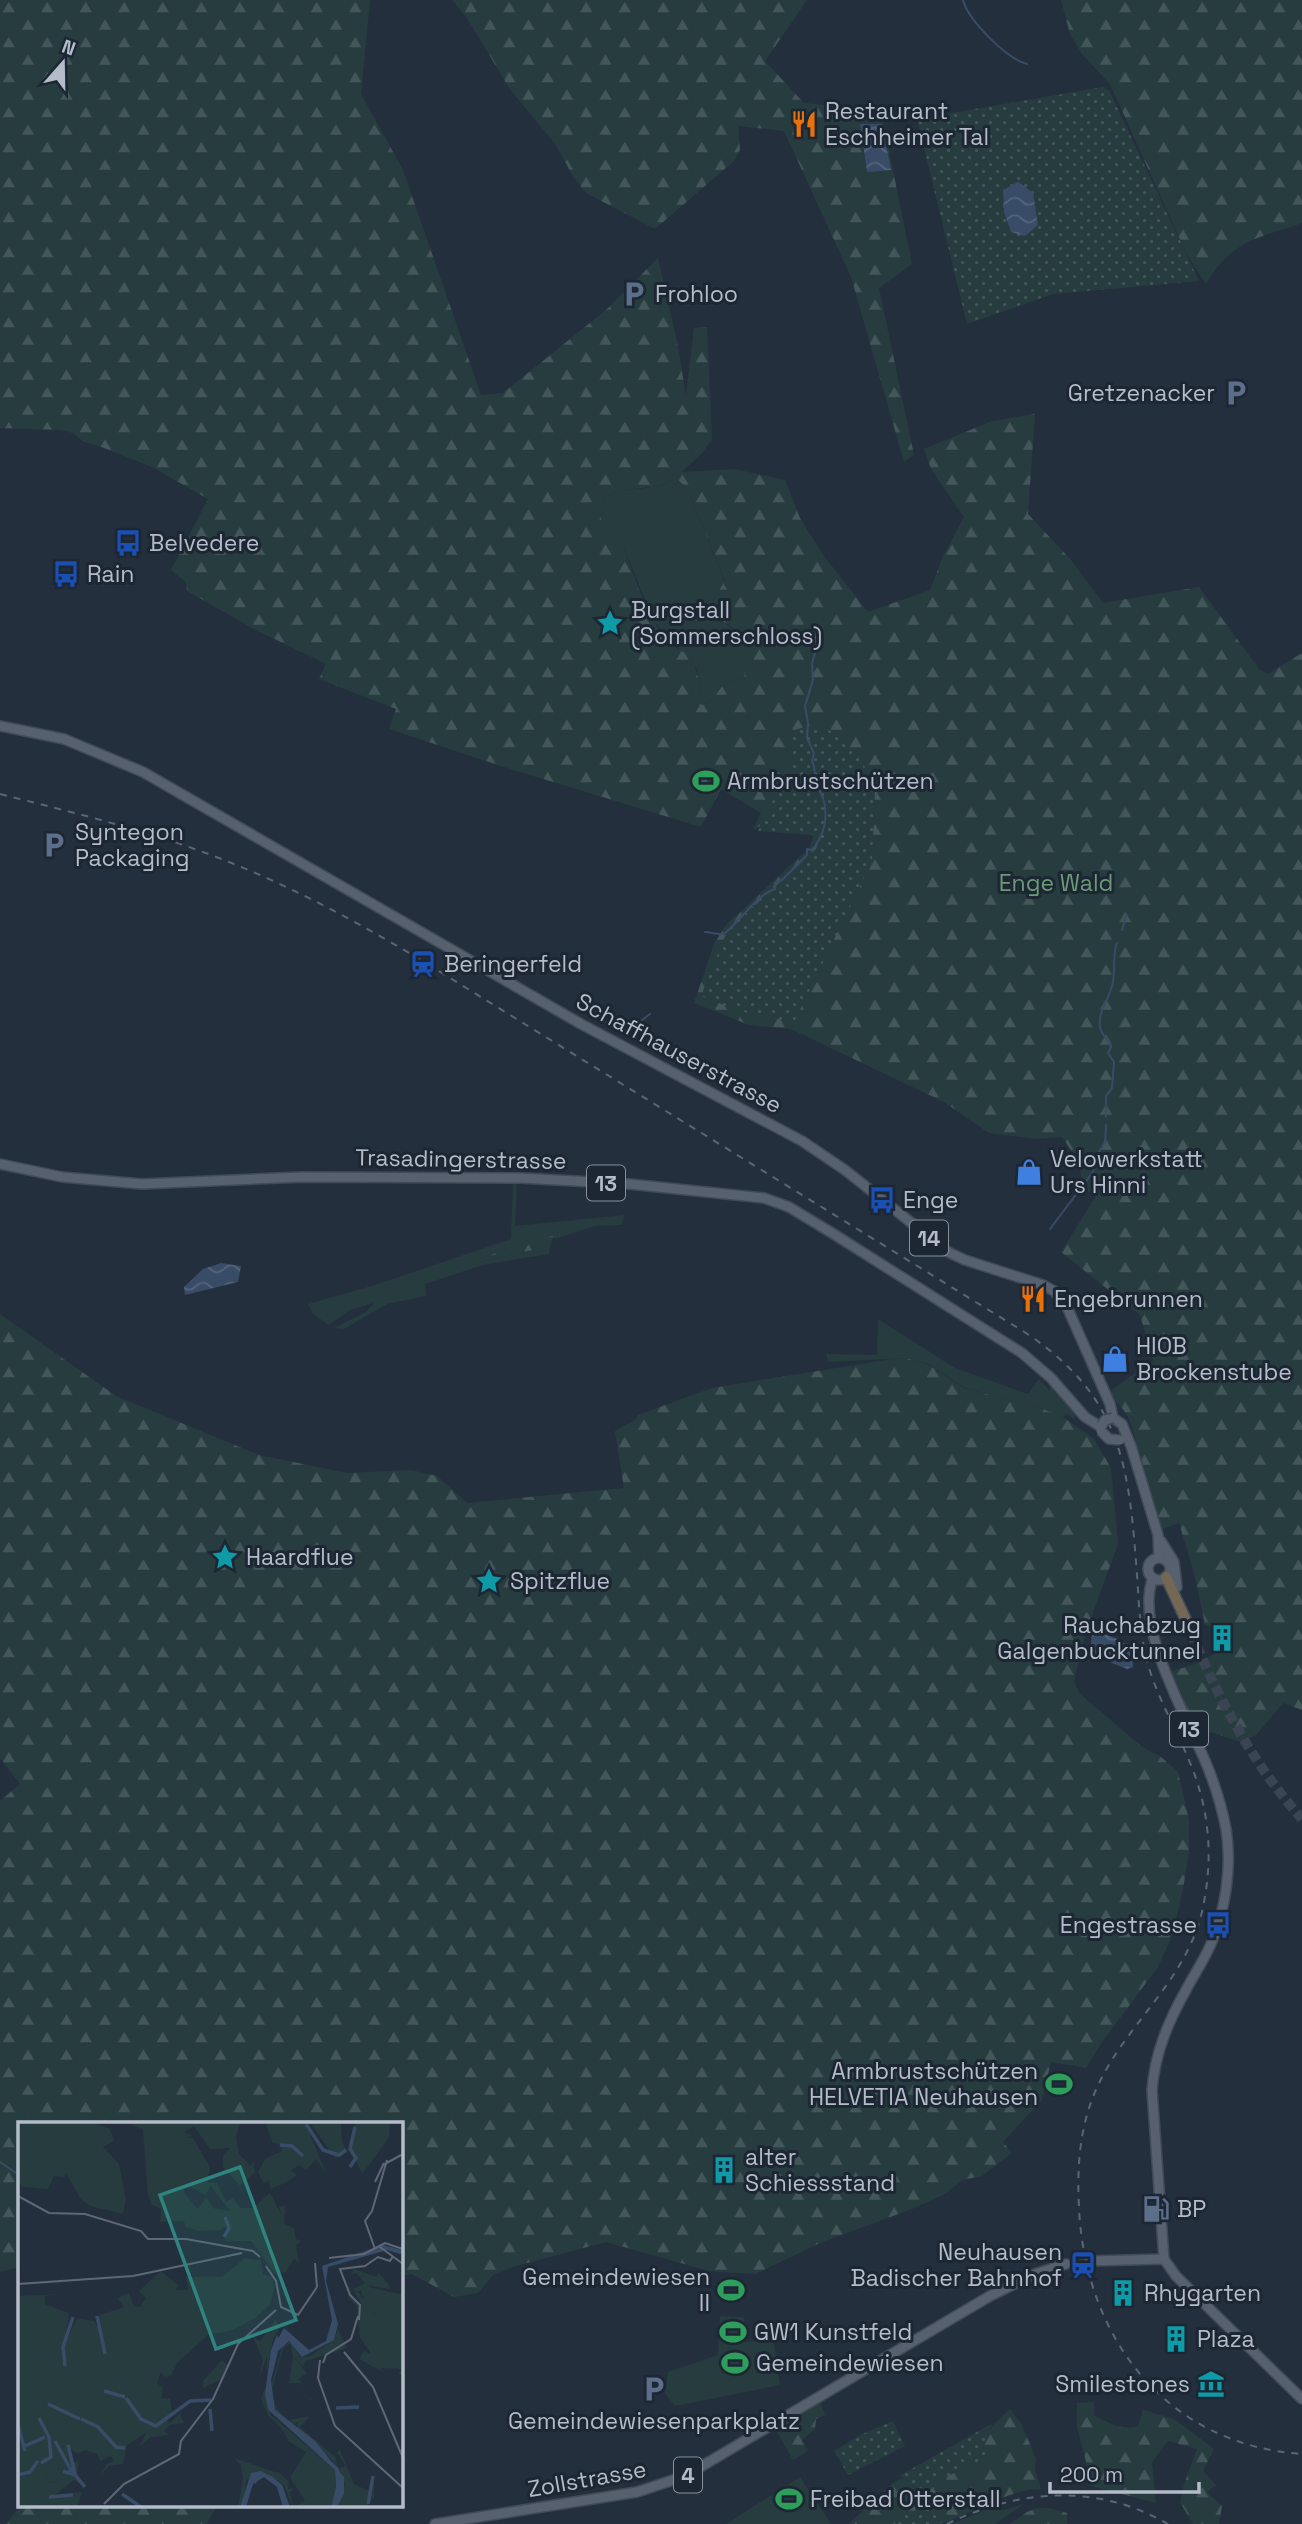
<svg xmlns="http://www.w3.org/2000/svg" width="1302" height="2524" viewBox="0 0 1302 2524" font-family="'Space Grotesk',sans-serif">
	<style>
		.grass { fill: #263c3f }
		.forest { fill: url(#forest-firs); fill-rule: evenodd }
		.park { fill: url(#park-dots) }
		.water { fill: url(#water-waves) }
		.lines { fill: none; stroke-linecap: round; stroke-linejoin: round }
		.stream { stroke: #394c67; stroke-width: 2 }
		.primary-tunnel { stroke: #3a4453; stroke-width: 9; stroke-dasharray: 9 4.5; stroke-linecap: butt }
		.highway-tunnel { stroke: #3a4453; stroke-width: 10; stroke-dasharray: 10 5; stroke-linecap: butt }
		.primary-casing { stroke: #414a57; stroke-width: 12 }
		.highway-casing { stroke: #434c59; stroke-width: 13 }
		.primary { stroke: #56606e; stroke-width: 9 }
		.highway { stroke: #746855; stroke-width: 10 }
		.rail { stroke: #5a6575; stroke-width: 2; stroke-dasharray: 7 7; stroke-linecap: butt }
		.primary-bridge-casing { stroke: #414a57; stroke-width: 12; stroke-linecap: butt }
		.primary-bridge { stroke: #56606e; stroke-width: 9 }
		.labels { text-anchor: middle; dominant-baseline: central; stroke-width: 6; stroke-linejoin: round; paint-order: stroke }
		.shield { fill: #1d2633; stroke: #878f9c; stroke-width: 2 }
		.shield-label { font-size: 21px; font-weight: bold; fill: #b4bcc9 }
		.poi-label { font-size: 23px; fill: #b4bcc9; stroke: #1d2633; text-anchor: start }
		.park-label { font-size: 23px; fill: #6b9a76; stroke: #1d2633 }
		.street-label { font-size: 23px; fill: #b4bcc9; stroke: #1d2633 }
		.inset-river { fill: none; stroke: #394c67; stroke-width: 3.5 }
		.inset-road { fill: none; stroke: #5e6776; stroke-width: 2 }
		.view { fill: #308480; fill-opacity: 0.15; stroke: #308480; stroke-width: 3.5 }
		.inset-edge { fill: none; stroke: #b4bcc9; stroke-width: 3.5 }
	</style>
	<defs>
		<pattern id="forest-firs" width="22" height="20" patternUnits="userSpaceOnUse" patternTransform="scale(1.75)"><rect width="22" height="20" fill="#263c3f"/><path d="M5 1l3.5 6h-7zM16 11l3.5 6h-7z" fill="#435659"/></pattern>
		<pattern id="park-dots" width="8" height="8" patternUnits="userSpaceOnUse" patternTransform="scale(1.75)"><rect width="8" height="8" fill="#263c3f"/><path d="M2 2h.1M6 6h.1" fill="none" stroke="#435659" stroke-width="1.8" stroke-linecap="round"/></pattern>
		<pattern id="water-waves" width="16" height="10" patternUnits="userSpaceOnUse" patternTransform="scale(1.75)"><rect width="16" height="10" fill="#394c67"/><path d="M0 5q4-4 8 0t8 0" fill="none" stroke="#53647b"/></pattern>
	</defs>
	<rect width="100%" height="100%" fill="#242f3e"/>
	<!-- grass -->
	<path class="grass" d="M673 480H678L687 488 725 582 711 605 716 618 740 633 745 679C727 682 721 684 713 700L702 705 697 701 703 688 698 678 697 668 653 620 622 543 612 550C601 528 598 523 605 498 626 484 653 493 673 480Z
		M513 1182H517L515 1226 625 1215 621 1225 595 1226 555 1239 554 1237 529 1240 480 1259V1262L550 1246 549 1254 483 1265 425 1284 426 1296 387 1304 344 1329 334 1328 366 1312 374 1303 350 1310 329 1325 313 1314 308 1304 375 1285 511 1239Z
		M878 1319 955 1368 1028 1394 1039 1379 1050 1391V1385L1054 1386 1075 1414 1074 1419 1067 1414 1063 1417 1043 1409 965 1388 928 1364 906 1358 828 1362 826 1354 877 1355Z
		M720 2316 744 2317V2342L764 2341 774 2343 780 2385 675 2406 665 2393 668 2372 718 2355Z
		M800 2477 831 2524H726Z
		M1024 2504 995 2524H952L988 2509 1004 2510Z"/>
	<!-- forest -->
	<path class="forest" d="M0 0H370L361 94 403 170 481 395 503 393 606 310 658 258 678 346 686 396 694 328 707 327 712 439 702 453 682 472 734 469 785 480 800 518 823 555 868 612 930 590 943 556 964 517 931 469 924 449 992 421 1035 414 1028 514 1071 560 1103 603 1199 587 1259 669 1268 674 1302 653V1710L1283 1703 1256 1735 1241 1742 1192 1726 1170 1672C1191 1665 1222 1658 1229 1634L1205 1624 1194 1573 1179 1523 1162 1529 1131 1424 1125 1412 1109 1392 1153 1361 1140 1315 1061 1252 1096 1196 1082 1187 1080 1164 1062 1137 1036 1139 989 1133 944 1102 791 1029 749 1025 694 1003 714 944 726 925 810 847 823 802 772 820 753 830 761 813 721 789 701 827 501 766 389 729 396 709 319 679 326 664 254 629 187 591 186 582 171 570 208 499 152 467 99 446 84 442 73 433 61 430 0 428ZM673 480H678L687 488 725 581C701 618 711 611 740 633L743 640 740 647 745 679C727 682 721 684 713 700L702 705 697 701 703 688C696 676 696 666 690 654 654 647 634 573 622 543L612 549C601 527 598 522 605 498 626 484 653 492 673 480Z
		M452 0H807L765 61 804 103 881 111 912 264 879 288 914 455 904 462 851 277 784 131 738 126 740 150 734 161 655 229 586 193 574 178 556 145 509 88 467 18ZM881 124 867 172 860 125Z
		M1061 0H1302V223C1256 239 1232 240 1206 284L1187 255 1110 84 1082 54 1070 34Z
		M554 1236 550 1246 480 1262V1259L529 1240Z
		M0 1314 116 1396 259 1455 347 1473 411 1470 437 1476 467 1503 624 1488 615 1431 635 1420 638 1415 712 1388 892 1359 906 1358 927 1364 964 1388 1043 1409 1063 1417 1094 1439 1111 1468 1118 1544 1085 1634 1074 1681 1079 1692 1088 1701 1141 1746 1161 1757 1178 1772 1189 1820V1852L1183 1889 1172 1935 1158 1967 1102 2042 1086 2068 1051 2062 1042 2100 1003 2142 1012 2153 982 2176 962 2180 945 2194 912 2209 820 2243 755 2274 709 2271 606 2242 516 2266 493 2275 478 2293 454 2297 412 2274 401 2276V2123H19V2267L0 2272V1801L20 1784 0 1758Z
		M820 2401 825 2415 816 2419 815 2429 802 2440 808 2451 793 2460 775 2428Z
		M1094 2402V2415C1107 2422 1123 2432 1138 2426L1143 2410 1174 2419 1214 2449 1203 2471 1216 2485 1207 2492 1222 2506 1219 2524H1193L1180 2502 1184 2484 1197 2449 1168 2441 1152 2462 1156 2503 1092 2486 1077 2426V2403Z
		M1010 2409 1022 2425 1036 2459 1035 2471 1041 2489C1008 2489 974 2513 943 2523 927 2524 870 2524 849 2524L894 2482 902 2478 911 2482 916 2491 987 2457 983 2448 992 2426Z
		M21 2505H217L207 2524H6Z
		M1037 2508H1049L1067 2513V2524H1010L1027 2512Z"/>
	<!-- park -->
	<path class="park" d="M1103 87 1109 90 1199 281 1053 294 967 324 917 119Z
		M813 724 836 733 863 763 875 791 872 861 794 1022 740 1011 701 996 727 931 816 849 819 838 810 835 758 831 777 793 792 772 789 740 795 730Z
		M893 2421 905 2446 848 2475 834 2451 860 2435Z
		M991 2424 992 2426 983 2448 988 2457 916 2491 911 2482 899 2476Z
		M929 2505 945 2521 939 2524H898C906 2511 914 2508 929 2505Z"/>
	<!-- water -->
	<path class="water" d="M882 124 891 170 867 172 860 124Z
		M1018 182 1033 193 1038 225 1025 236 1011 232 1004 212 1003 190Z
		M221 1263 241 1266 238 1282 185 1295 184 1287 203 1269Z
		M1099 1632C1119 1639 1135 1643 1133 1667L1127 1669 1097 1657C1091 1651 1090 1644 1092 1635Z"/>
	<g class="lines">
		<!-- stream -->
		<path class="stream" d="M963 0C968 20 1007 59 1027 64
			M1122 930 1126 915
			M705 932C710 932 717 935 722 934 730 934 756 894 775 889V883L782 880 807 855V849L812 850C824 836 829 817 823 798 821 792 817 788 816 783 814 775 816 768 812 761L814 753 807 738 808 723 805 706 813 680 812 664 815 652
			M605 1022 616 1021 634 1026 650 1014
			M1106 1117V1096L1112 1088 1114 1062 1108 1053 1111 1047C1108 1039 1102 1036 1100 1027 1098 1013 1107 1002 1111 989 1117 975 1111 958 1117 943
			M1050 1229 1093 1172 1096 1156 1105 1143 1106 1125
			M0 2162 19 2175"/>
		<!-- primary-tunnel -->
		<path class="primary-tunnel" d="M1066 2264 1090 2261"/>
		<!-- highway-tunnel -->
		<path class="highway-tunnel" d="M1185 1618C1214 1690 1250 1761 1302 1819"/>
		<defs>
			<path id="primary" d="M0 726 64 739 143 772 581 1024 802 1141 845 1170 948 1252 965 1260 1043 1285 1054 1291 1067 1307 1110 1404 1113 1418 1122 1424 1131 1446 1158 1535 1159 1557
				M0 1164 62 1177 142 1184 302 1177 520 1178 629 1184 764 1198 789 1207 832 1233 1022 1353 1051 1378 1085 1417 1101 1427
				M1161 1541 1174 1562 1177 1587
				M1148 1569a11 11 0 1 1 22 0a11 11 0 1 1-22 0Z
				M1153 1578C1133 1628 1190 1722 1208 1768 1216 1788 1222 1808 1226 1829 1232 1866 1226 1909 1211 1944 1204 1960 1194 1975 1186 1990 1168 2022 1155 2053 1152 2090L1164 2259 1176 2276 1302 2399
				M1090 2261 1164 2259
				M435 2524 637 2492 685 2476 990 2296 1035 2274 1066 2264"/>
			<path id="highway" d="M1166 1577 1185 1618"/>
		</defs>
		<!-- primary casing -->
		<use href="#primary" class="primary-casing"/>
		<!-- highway casing -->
		<use href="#highway" class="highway-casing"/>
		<!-- primary -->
		<use href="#primary" class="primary"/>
		<!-- highway -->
		<use href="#highway" class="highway"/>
		<!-- rail -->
		<path class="rail" d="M0 794C71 812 142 829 211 855 283 882 350 918 416 957L1026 1333C1123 1398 1129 1468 1137 1575 1139 1604 1140 1633 1147 1661 1157 1698 1177 1730 1191 1765 1209 1810 1213 1855 1204 1902 1190 1982 1121 2025 1093 2097 1079 2133 1077 2170 1079 2208 1085 2338 1167 2445 1302 2454
			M947 2524C1019 2489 1097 2483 1168 2524"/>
		<defs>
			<path id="primary-bridge" d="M1102 1425 1105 1420 1113 1418
				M1101 1431 1109 1439 1120 1440"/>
		</defs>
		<!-- primary-bridge casing -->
		<use href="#primary-bridge" class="primary-bridge-casing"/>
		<!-- primary-bridge -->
		<use href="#primary-bridge" class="primary-bridge"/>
	</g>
	<!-- icons -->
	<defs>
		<symbol id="restaurant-bare" viewBox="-9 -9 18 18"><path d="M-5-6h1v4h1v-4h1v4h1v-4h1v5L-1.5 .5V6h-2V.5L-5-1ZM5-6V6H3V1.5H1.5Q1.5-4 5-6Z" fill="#e8710a" stroke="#1d2633" stroke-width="2.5" paint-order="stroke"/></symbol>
		<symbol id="parking-bare" viewBox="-9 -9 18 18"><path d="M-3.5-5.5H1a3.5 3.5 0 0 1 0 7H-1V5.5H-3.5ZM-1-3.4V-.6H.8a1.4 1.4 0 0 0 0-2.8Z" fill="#5c6f8a" stroke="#1d2633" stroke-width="2.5" paint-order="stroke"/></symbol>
		<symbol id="bus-bare" viewBox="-9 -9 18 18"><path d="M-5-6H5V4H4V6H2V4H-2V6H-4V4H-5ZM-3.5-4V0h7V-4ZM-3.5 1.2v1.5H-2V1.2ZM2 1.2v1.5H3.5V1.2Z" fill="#1a4fb4" stroke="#1d2633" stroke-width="2.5" paint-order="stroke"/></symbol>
		<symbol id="sight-bare" viewBox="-9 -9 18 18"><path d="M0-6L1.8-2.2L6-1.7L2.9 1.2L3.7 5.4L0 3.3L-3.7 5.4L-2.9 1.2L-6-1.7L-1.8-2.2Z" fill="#0f9aa8" stroke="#1d2633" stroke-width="2.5" paint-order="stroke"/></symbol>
		<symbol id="stadium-bare" viewBox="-9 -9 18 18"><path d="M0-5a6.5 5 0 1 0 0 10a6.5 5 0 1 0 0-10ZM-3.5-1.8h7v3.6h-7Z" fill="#2e9e5b" stroke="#1d2633" stroke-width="2.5" paint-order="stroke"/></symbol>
		<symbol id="station-bare" viewBox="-9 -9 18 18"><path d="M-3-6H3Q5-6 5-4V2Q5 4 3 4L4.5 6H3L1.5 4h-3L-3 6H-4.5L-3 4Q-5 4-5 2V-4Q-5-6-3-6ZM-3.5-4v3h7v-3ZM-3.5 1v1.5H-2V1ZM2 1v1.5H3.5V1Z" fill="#1a4fb4" stroke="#1d2633" stroke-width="2.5" paint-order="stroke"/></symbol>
		<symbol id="shop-bare" viewBox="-9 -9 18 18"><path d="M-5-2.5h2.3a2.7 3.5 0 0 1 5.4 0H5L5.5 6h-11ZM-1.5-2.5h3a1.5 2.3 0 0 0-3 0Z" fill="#3f7fe0" stroke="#1d2633" stroke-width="2.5" paint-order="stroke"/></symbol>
		<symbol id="building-bare" viewBox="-9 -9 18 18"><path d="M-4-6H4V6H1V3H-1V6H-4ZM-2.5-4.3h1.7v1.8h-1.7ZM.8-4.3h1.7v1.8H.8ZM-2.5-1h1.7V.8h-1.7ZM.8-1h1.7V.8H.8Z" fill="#0f9aa8" stroke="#1d2633" stroke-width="2.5" paint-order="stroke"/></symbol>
		<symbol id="fuel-bare" viewBox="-9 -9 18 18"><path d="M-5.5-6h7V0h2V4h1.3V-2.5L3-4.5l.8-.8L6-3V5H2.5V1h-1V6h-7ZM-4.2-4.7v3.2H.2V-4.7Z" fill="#5c6f8a" stroke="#1d2633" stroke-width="2.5" paint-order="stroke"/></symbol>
		<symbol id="museum-bare" viewBox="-9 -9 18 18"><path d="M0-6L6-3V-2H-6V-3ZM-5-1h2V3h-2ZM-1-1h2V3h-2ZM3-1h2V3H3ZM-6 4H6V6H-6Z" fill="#0f9aa8" stroke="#1d2633" stroke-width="2.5" paint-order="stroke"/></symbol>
	</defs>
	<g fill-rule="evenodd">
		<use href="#restaurant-bare" x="785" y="105" width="38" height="38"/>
		<use href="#parking-bare" x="615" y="275" width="38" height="38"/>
		<use href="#parking-bare" x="1217" y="374" width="38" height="38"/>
		<use href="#bus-bare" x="109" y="524" width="38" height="38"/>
		<use href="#bus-bare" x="47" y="555" width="38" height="38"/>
		<use href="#sight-bare" x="591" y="604" width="38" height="38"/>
		<use href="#stadium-bare" x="687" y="762" width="38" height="38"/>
		<use href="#parking-bare" x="35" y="826" width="38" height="38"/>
		<use href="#station-bare" x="404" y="945" width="38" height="38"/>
		<use href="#shop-bare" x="1010" y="1153" width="38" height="38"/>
		<use href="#bus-bare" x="863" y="1181" width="38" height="38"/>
		<use href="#restaurant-bare" x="1014" y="1280" width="38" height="38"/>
		<use href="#shop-bare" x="1096" y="1340" width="38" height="38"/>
		<use href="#sight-bare" x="206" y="1538" width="38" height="38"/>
		<use href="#sight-bare" x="470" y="1562" width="38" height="38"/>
		<use href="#building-bare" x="1203" y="1619" width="38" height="38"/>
		<use href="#bus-bare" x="1199" y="1906" width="38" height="38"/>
		<use href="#stadium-bare" x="1040" y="2065" width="38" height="38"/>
		<use href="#building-bare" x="705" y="2151" width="38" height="38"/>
		<use href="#fuel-bare" x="1137" y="2190" width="38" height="38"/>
		<use href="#station-bare" x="1064" y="2246" width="38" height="38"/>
		<use href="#stadium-bare" x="712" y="2271" width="38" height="38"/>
		<use href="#building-bare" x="1104" y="2274" width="38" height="38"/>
		<use href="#stadium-bare" x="714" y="2313" width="38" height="38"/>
		<use href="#building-bare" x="1157" y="2320" width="38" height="38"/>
		<use href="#stadium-bare" x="716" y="2344" width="38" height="38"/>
		<use href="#museum-bare" x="1192" y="2365" width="38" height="38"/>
		<use href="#parking-bare" x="635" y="2370" width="38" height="38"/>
		<use href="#stadium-bare" x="770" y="2480" width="38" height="38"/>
	</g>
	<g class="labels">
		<!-- shield labels -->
		<g class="shield">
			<rect x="587" y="1165.5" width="38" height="35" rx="5"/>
			<rect x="910" y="1220.5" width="38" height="35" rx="5"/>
			<rect x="1170" y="1711.5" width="38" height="35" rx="5"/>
			<rect x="674" y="2457.5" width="28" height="35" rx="5"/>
		</g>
		<g class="shield-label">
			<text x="606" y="1183">13</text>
			<text x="929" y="1238">14</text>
			<text x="1189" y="1729">13</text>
			<text x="688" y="2475">4</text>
		</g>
		<!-- poi labels -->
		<g class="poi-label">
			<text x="825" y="111">Restaurant<tspan x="825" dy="26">Eschheimer Tal</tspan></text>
			<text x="655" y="294">Frohloo</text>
			<text x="1215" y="393" text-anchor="end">Gretzenacker</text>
			<text x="149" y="543">Belvedere</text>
			<text x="87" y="574">Rain</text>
			<text x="631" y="610">Burgstall<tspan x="631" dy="26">(Sommerschloss)</tspan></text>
			<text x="727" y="781">Armbrustschützen</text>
			<text x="75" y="832">Syntegon<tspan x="75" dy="26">Packaging</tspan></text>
			<text x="444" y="964">Beringerfeld</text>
			<text x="1050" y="1159">Velowerkstatt<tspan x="1050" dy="26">Urs Hinni</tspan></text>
			<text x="903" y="1200">Enge</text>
			<text x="1054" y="1299">Engebrunnen</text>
			<text x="1136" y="1346">HIOB<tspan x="1136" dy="26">Brockenstube</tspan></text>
			<text x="246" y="1557">Haardflue</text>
			<text x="510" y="1581">Spitzflue</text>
			<text x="1201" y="1625" text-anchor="end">Rauchabzug<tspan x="1201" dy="26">Galgenbucktunnel</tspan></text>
			<text x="1197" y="1925" text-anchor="end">Engestrasse</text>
			<text x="1038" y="2071" text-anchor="end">Armbrustschützen<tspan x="1038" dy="26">HELVETIA Neuhausen</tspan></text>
			<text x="745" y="2157">alter<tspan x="745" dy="26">Schiessstand</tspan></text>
			<text x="1177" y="2209">BP</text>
			<text x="1062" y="2252" text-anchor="end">Neuhausen<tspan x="1062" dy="26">Badischer Bahnhof</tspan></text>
			<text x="710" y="2277" text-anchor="end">Gemeindewiesen<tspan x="710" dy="26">II</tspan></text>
			<text x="1144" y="2293">Rhygarten</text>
			<text x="754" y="2332">GW1 Kunstfeld</text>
			<text x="1197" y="2339">Plaza</text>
			<text x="756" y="2363">Gemeindewiesen</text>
			<text x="1190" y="2384" text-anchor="end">Smilestones</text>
			<text x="654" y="2421" text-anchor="middle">Gemeindewiesenparkplatz</text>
			<text x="810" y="2499">Freibad Otterstall</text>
		</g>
		<!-- park labels -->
		<g class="park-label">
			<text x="1056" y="883">Enge Wald</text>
		</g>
		<!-- street labels -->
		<g class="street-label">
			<text transform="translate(679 1053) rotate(28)">Schaffhauserstrasse</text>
			<text transform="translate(461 1159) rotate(1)">Trasadingerstrasse</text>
			<text transform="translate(587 2479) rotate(-10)">Zollstrasse</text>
		</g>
	</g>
	<!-- overview -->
	<g transform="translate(18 2122)">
		<rect width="385" height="385" fill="#242f3e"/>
		<path d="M336 147 358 155 361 151 371 163 372 167 352 164 339 168 357 194 342 188 330 175 331 160 335 177 344 183 335 167 347 161 338 151 332 153ZM275 234 289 251 279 258H282L291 278 298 275 291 279 283 261H271ZM34 345 47 349 53 355 31 361 27 352Z" fill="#263c3f"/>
		<path d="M0 0H73L92 7 96 19 85 25 101 42 108 78 105 92 72 84 62 76 48 51 46 55 36 54 30 67 5 65 0 60ZM109 0H223L218 14 221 32 233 44 235 38 237 50 222 64 205 45V34L212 26 192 27 176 4 166 10 174 13 169 16H175L192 45 190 60 199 61 208 80 215 76 223 86H235L252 71 264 94 261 84H267L266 102 276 106 278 117 283 119 278 123 281 140 276 137 268 150 257 152 233 119H207L210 103 203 108 182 109 167 105 166 99 142 100 143 87 133 82 130 73 125 8ZM165 61 187 73 193 64 212 89 195 86 188 75 180 87 166 71ZM247 0H287L308 51 298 37 288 48 282 43 273 48 279 53 267 61 252 67 251 58 246 62 240 50 247 37 264 29 262 23 254 20ZM291 0H323L324 20 330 30 319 36 305 29 311 27ZM337 0H372L371 16 344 52 332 26ZM227 136 243 138 245 152 254 155 257 165 252 182 239 195 215 208 190 213 160 240 153 253 147 255 143 250 139 261 145 266 143 276 152 277 154 294 148 298 152 301 167 286 162 292 166 301 152 303 146 309 151 313 133 315 121 325 128 311 109 323 105 342 91 344 82 354 89 342 96 339 93 334 82 339 79 332 67 328 60 332 50 325 51 335 58 341 61 338 59 351 68 365 56 358 37 373 64 370 59 385H0V174L43 172 27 174V182L51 191 47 222 59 196 76 199 79 204 82 193 106 185 100 177 103 174 111 171 116 184 122 185 128 176 121 169 143 149 161 164 157 168H170L168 155H204ZM34 345 46 348 53 355 31 361 27 352ZM347 164 385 173V253L380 252 384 247 363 246 365 250 341 237 346 229 353 232 342 215 339 184 335 185 339 184 358 193 348 185 343 169H338L343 177 337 171V168ZM257 198 261 202 256 211 261 203 271 204 262 206 255 217 249 252V234L241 257 245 238 234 213 242 220ZM320 207 329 226 288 239 285 244 275 234 272 221 265 227 253 271 259 287 270 298 292 294 282 305 317 335 320 344 279 305 280 300 275 302 258 289 252 268 264 225 272 219 283 235 292 234 316 218ZM204 238 210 244 202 258 185 266V259ZM247 266 253 293 317 348 318 365 313 385H277L287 378 272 356 288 330 270 319 265 308 260 315 264 307 250 293 243 277ZM322 328 336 362 351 369 356 359V375L348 385H319L327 363 321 346 328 344 319 331ZM216 336 263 352 271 360 270 367 276 366 272 371 275 385 266 364 243 349 228 358 226 380 220 384 225 358 223 343Z" fill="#263c3f" fill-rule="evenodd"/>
		<path d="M365 123 385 128V133L369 128 310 145 308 159 320 202 316 218 284 235 271 219 260 229 253 258 257 288 297 319 326 355V372L319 385H313L318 365 317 348 250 287 247 272 253 229 266 206 291 228 308 219 314 198 304 144ZM243 349 264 363 272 385H265L259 365 246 355 235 362 228 385H222L233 351Z" fill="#394c67"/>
		<path class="inset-river" d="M288 2 305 28 321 33 328 28M262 23 274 24 285 34M332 45 338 36 332 27 337 5M206 115 211 106 207 95M79 194 87 232M271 215 261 223 259 218 255 228 249 273 253 288 319 347 323 361 316 385M47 244 45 225 55 195M86 269 107 275M108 276 123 297 138 304 172 279 193 278M30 282 62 297M318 286 341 285M192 287 194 309M21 296 31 315M63 297 80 305 98 325 107 326M0 303 7 329M37 319 54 350M50 323 57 352M7 324 27 315M23 341 33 335 31 315M45 349 57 353 67 365M0 353 12 350 20 339M236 361 242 351 253 356 263 365 269 385M104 372 123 385M31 375 55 373M350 382 355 354"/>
		<path class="inset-road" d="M365 43 385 32M357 60 366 41M0 74 31 91 67 92 123 109 130 117H168L235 129 242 135M354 89 369 38M354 89 347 99 357 127M362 125 385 142M311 136 346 132 367 121 385 127M297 141 299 165M248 144 258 159 263 185 280 193 299 165M0 162 115 154 224 131M341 198 342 183 332 173 322 147 347 144 360 135 372 139 375 134M326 230 355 265 385 336M302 238 300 256 317 304 385 366M305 241 308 233 333 217 340 194M86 382 106 362 161 332 163 319 195 277 220 222 258 188"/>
		<path class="view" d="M222 45 278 198 198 227 142 73Z"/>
		<rect width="385" height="385" class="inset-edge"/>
	</g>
	<!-- north arrow -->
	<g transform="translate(63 63) rotate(20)" stroke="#1d2633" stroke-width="5" paint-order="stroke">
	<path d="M0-5L12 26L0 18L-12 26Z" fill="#b4bcc9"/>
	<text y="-10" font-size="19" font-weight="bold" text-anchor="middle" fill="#b4bcc9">N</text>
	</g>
	<!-- scale -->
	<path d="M1050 2482v10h149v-10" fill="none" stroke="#b4bcc9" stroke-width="3.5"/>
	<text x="1060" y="2482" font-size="21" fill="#b4bcc9" stroke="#1d2633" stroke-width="5" paint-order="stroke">200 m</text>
</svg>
